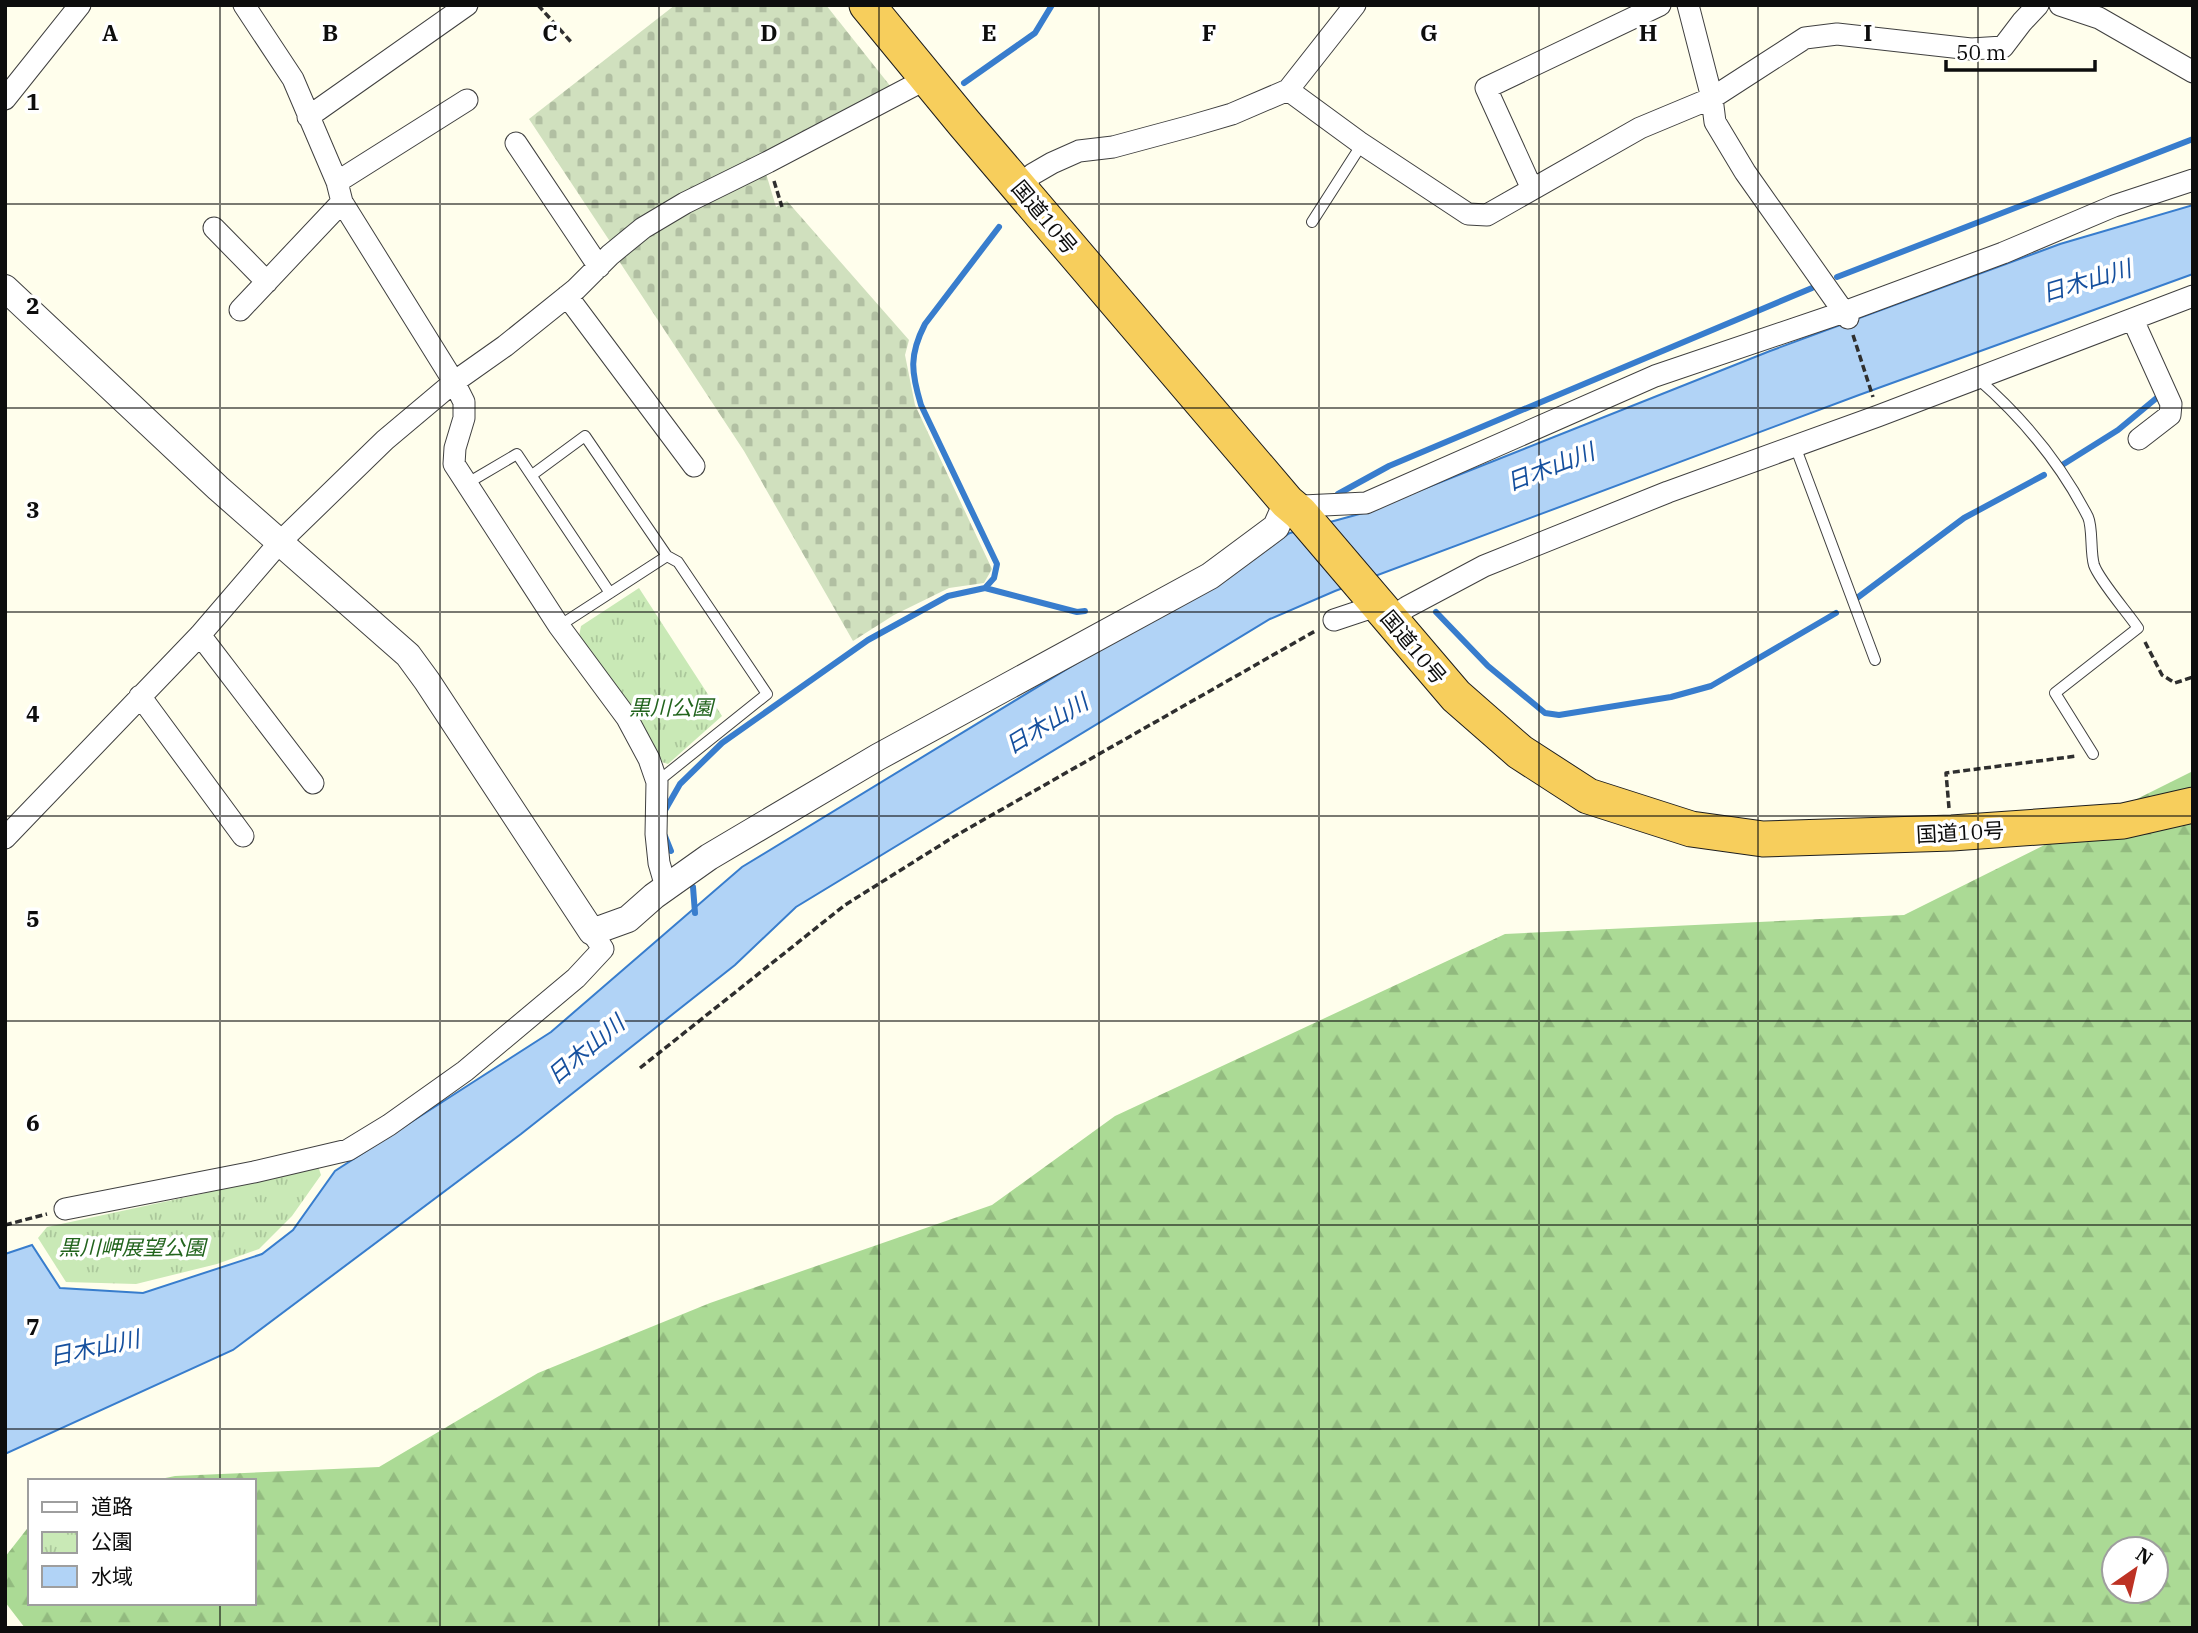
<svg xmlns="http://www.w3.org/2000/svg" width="2198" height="1633" viewBox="0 0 2198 1633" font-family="'IBM Plex Serif','Noto Sans JP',serif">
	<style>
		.forest { fill: url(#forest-firs); fill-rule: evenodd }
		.cemetery { fill: url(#cemetery-stones) }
		.park { fill: url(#park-tufts) }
		.water { fill: #b1d3f6; stroke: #387dcd; stroke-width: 2 }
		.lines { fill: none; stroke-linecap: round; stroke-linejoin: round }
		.stream { stroke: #387dcd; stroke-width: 6 }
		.service-casing { stroke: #404040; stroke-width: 12 }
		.minor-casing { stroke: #404040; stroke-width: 23 }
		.tertiary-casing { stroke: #404040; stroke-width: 28 }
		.trunk-casing { stroke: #1e1e1e; stroke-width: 37 }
		.path { stroke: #2f2f2f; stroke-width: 3.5; stroke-dasharray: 7 3.5; stroke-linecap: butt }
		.service { stroke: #fff; stroke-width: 10 }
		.minor { stroke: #fff; stroke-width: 21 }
		.tertiary { stroke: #fff; stroke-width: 26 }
		.trunk { stroke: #f7ce5c; stroke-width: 35 }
		.grid { fill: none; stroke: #0d0d0d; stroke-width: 2; stroke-opacity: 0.55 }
		.labels { text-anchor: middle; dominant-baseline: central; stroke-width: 7; stroke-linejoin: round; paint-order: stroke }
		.street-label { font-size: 21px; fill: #0d0d0d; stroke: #fff }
		.park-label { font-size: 21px; font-style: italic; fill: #22641d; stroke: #fff }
		.water-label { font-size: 23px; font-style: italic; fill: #16509e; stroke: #fff }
		.grid-label { font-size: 23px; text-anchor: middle; font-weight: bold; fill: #0d0d0d; stroke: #fff; stroke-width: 7; stroke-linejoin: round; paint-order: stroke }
	</style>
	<defs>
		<pattern id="forest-firs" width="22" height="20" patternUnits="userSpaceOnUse" patternTransform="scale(1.75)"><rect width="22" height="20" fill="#abda95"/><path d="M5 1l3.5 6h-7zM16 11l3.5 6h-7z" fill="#92ba7f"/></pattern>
		<pattern id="cemetery-stones" width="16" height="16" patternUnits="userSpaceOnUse" patternTransform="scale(1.75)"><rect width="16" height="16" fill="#d0e0be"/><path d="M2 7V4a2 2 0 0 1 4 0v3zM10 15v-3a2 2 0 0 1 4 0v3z" fill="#b1bfa2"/></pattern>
		<pattern id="park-tufts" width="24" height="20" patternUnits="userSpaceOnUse" patternTransform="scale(1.75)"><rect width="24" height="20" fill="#c9e9b6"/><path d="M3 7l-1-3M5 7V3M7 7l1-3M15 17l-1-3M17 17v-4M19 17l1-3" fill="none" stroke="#abc79b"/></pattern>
	</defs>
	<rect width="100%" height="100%" fill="#fffeec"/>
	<!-- forest -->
	<path class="forest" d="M2193 771V1628H25L5 1602V1557L30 1525V1603H254V1481H151L175 1476 379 1467 538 1373 710 1303 992 1205 1115 1116 1505 934 1904 915ZM2114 1549H2156V1591H2114Z"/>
	<!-- cemetery -->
	<path class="cemetery" d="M675 5H826L891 87 611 243 529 119Z
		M765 170 776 207 787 201 909 340 905 355 915 405 992 569 984 583 949 588 894 615 853 641 744 451 619 261 651 229Z"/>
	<!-- park -->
	<path class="park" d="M639 588 722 716 668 764 656 760 579 636 581 626Z
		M317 1163 321 1175 292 1216 259 1249 217 1264 136 1284 66 1282 38 1238 47 1227 201 1194Z"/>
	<!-- water -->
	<path class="water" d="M2193 205V274L1859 395 1335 591 1270 619 796 907 735 965 521 1134 233 1350 5 1454V1254L32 1245 60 1288 143 1293 262 1254 293 1230 335 1171 551 1032 742 867 1290 533 1363 513 1770 351 2060 244Z"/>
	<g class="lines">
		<!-- stream -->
		<path class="stream" d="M964 83 1035 33 1052 5
			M1837 277 2193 139
			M2059 467 2118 430 2159 396
			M1338 494 1389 466 1812 288
			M985 588 994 578 997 564 921 405C911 372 909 355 925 324L999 227
			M1853 601 1964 518 2044 475
			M1436 612 1488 666 1545 713 1559 715 1671 697 1711 686 1836 613
			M664 812 680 784 722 743 868 640 948 596 985 588 1077 612 1085 611
			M665 836 671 851
			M693 887 695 913"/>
		<defs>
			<path id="service" d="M1312 222 1362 144
				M1977 378C2022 417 2061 464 2088 517 2093 528 2090 552 2094 565 2099 580 2128 613 2138 628L2055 693 2093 754
				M1795 446 1875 660
				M532 475 585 436 667 556
				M466 484 517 454 610 593
				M559 626 667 556 678 562 767 694 657 782"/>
			<path id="minor" d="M244 5 293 79 337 182 342 202 454 382 464 402V418L455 448 454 464 559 626 627 718 649 759 657 782 656 834 659 863 666 887
				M1688 5 1712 98 1715 122 1745 172 1848 318
				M2060 5 2099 18 2193 72
				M1288 90 1359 142 1468 214 1487 215 1640 128 1712 98 1805 38 1837 34 1971 49 2003 47 2022 22 2038 5
				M5 99 80 5
				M308 117 467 5
				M516 143 599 267
				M337 182 467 100
				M1021 188 1033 174 1052 163 1079 151 1113 147 1191 126 1232 114 1288 90 1355 5
				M1532 189 1486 88 1660 5
				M214 228 267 282
				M567 296 694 466
				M240 310 342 202
				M2133 320 2171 404 2170 415 2139 439
				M1288 502 1303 506 1366 503 1655 376 1844 312 2003 253 2114 206 2193 180
				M1391 619 1407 607 1484 566 1668 492 1878 416 2193 296
				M1334 620 1379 605
				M200 635 313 783
				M140 696 243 836
				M5 838 200 635 280 542 385 440 454 382 505 346 576 289 610 255 643 228 685 203 768 162 928 78
				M65 1209 254 1172 348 1150 389 1125 465 1071 576 978 603 949 592 932"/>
			<path id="tertiary" d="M5 288 218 488 408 655 427 681 592 932 628 919 654 896 709 857 878 757 1210 576 1276 527 1287 502"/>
			<path id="trunk" d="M867 5 964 123 1287 502 1300 513 1456 696 1520 752 1588 796 1691 829 1763 839 1952 833 2123 821 2193 805"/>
		</defs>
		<!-- service casing -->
		<use href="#service" class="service-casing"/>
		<!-- minor casing -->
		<use href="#minor" class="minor-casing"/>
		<!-- tertiary casing -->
		<use href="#tertiary" class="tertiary-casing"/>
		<!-- trunk casing -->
		<use href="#trunk" class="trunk-casing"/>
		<!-- path -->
		<path class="path" d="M538 5 572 43
			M774 181 782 207
			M1853 335 1873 397
			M2145 642 2162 675 2175 683 2193 677
			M1949 808 1946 773 2077 756
			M640 1068 845 905 955 836 1317 630
			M5 1225 47 1214"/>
		<!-- service -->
		<use href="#service" class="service"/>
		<!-- minor -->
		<use href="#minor" class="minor"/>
		<!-- tertiary -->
		<use href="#tertiary" class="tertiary"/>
		<!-- trunk -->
		<use href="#trunk" class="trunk"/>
	</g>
	<!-- grid -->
	<path class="grid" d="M220 5V1481M440 5V1628M659 5V1628M879 5V1628M1099 5V1628M1319 5V1628M1539 5V1628M1758 5V1628M1978 5V1628M5 204H2193M5 408H2193M5 612H2193M5 816H2193M5 1021H2193M5 1225H2193M5 1429H2193M220 1603V1628"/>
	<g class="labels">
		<!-- street labels -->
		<g class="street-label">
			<text transform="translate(1045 217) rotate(50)">国道10号</text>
			<text transform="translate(1414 647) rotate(50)">国道10号</text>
			<text transform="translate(1960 832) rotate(-3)">国道10号</text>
		</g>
		<!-- park labels -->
		<g class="park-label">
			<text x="671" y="707">黒川公園</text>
			<text x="132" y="1247">黒川岬展望公園</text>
		</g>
		<!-- water labels -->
		<g class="water-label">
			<text transform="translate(2086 280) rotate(-17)">日木山川</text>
			<text transform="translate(1550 466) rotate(-21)">日木山川</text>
			<text transform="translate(1046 723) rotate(-31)">日木山川</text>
			<text transform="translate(585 1049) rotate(-40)">日木山川</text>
			<text transform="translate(94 1347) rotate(-12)">日木山川</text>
		</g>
	</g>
	<g class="grid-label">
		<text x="110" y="41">A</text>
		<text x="330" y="41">B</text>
		<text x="550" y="41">C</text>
		<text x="769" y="41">D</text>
		<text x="989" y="41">E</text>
		<text x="1209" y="41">F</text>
		<text x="1429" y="41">G</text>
		<text x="1648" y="41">H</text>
		<text x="1868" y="41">I</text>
		<text x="33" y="110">1</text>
		<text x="33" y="314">2</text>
		<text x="33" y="518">3</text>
		<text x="33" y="722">4</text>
		<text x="33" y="927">5</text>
		<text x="33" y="1131">6</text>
		<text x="33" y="1335">7</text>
	</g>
	<!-- border -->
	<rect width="2198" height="1633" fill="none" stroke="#0d0d0d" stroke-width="14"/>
	<!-- legend -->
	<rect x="28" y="1479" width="228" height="126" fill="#ffffff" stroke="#9e9e9e" stroke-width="2"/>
	<rect x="42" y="1502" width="35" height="10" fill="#ffffff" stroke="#9e9e9e" stroke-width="2"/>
	<text x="91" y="1514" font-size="21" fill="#0d0d0d">道路</text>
	<rect x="42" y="1532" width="35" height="21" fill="url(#park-tufts)" stroke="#9e9e9e" stroke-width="2"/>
	<text x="91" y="1549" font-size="21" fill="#0d0d0d">公園</text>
	<rect x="42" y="1566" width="35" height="21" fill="#b1d3f6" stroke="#9e9e9e" stroke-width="2"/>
	<text x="91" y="1584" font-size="21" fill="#0d0d0d">水域</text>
	<!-- north arrow -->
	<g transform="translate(2135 1570) rotate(34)"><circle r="33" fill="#ffffff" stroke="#9e9e9e" stroke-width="2"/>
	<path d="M0-5L12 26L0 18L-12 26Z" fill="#bd3224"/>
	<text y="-10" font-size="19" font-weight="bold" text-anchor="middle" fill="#0d0d0d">N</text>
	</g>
	<!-- scale -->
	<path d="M1946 60v10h149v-10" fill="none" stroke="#0d0d0d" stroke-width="3.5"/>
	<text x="1956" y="60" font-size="21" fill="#0d0d0d" stroke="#ffffff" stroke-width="5" paint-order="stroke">50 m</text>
</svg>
